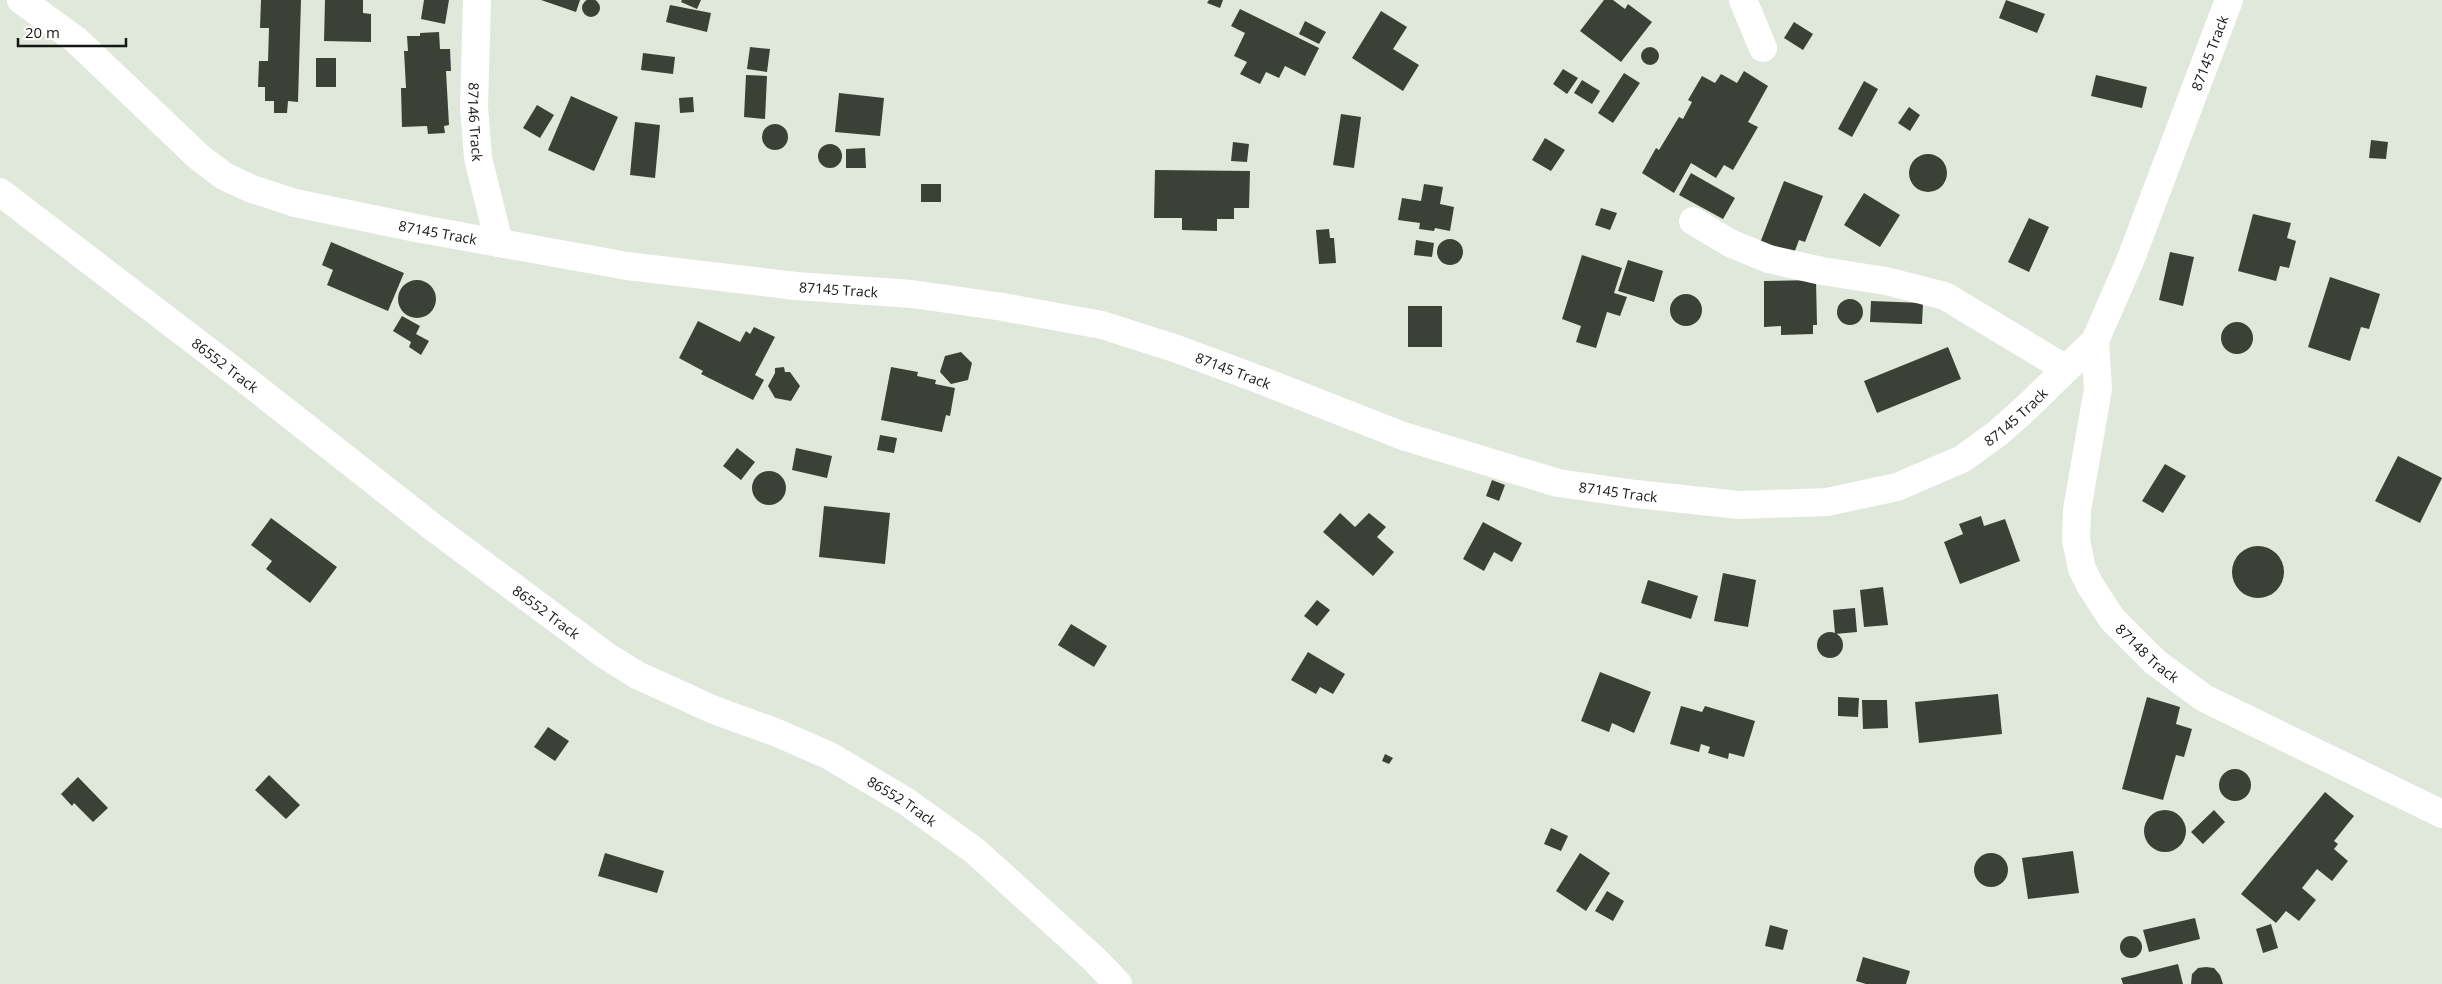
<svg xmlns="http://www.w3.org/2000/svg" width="2442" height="984" viewBox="0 0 2442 984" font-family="'Open Sans',sans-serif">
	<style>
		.building { fill: #3b4137 }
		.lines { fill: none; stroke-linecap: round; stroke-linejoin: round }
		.street { stroke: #fff; stroke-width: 28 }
		.labels { text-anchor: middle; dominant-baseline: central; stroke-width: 5; stroke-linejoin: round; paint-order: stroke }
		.street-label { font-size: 14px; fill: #151713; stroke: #fff }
	</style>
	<rect width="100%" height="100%" fill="#e0e7db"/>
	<!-- building -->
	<path class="building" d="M582 8a9 9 0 1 1 18 0a9 9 0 1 1-18 0Z
		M261 0H301L298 102 288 101 287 113H274V101H265V87H258L259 61H268L269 28H260Z
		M325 0H363V13L371 14V42L324 41Z
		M424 0H449L445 24 421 19Z
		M541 0H580L576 12Z
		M682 0H701L697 9 681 2Z
		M1209 0H1223L1220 8 1207 3Z
		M1604 0H1613L1625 9 1628 4 1652 22 1621 62 1580 31Z
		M2006 0 2045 14 2037 33 1999 18Z
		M670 5 711 13 707 32 666 22Z
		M1240 9 1319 48 1305 76 1285 66 1279 78 1266 72 1260 84 1240 74 1247 62 1234 56 1245 33 1231 26Z
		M1381 11 1407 27 1393 49 1419 65 1403 91 1352 58Z
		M1305 21 1326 32 1319 44 1299 34Z
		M1794 22 1813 34 1803 50 1784 38Z
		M439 32 440 49H450L451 71H446L449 125 444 126 445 133 428 134 427 126 402 127 401 88H406L404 51H408L407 36H420V33Z
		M1641 56a9 9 0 1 1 18 0a9 9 0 1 1-18 0Z
		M750 47 770 49 767 72 747 69Z
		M643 53 675 57 673 74 641 70Z
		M316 58H336V87H316Z
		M1563 69 1578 78 1567 94 1553 84Z
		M1744 71 1768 86 1748 122 1758 127 1733 170 1724 165 1716 178 1691 163 1674 193 1642 173 1656 148 1659 150 1679 117 1683 119 1692 102 1688 100 1702 76 1715 83 1721 74 1737 83Z
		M1624 73 1640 83 1613 123 1598 113Z
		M746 75 767 76 765 119 744 117Z
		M2096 75 2147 87 2142 108 2091 96Z
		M1582 80 1600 91 1592 104 1574 93Z
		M1864 81 1878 89 1852 137 1838 129Z
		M839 93 884 98 880 136 835 132Z
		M571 96 618 117 594 171 548 150Z
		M693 97 694 112 680 113 679 98Z
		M537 105 554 115 540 138 523 128Z
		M1909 107 1920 115 1910 131 1898 123Z
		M1341 114 1361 117 1354 168 1333 165Z
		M635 122 660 125 655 178 630 175Z
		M762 137a13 13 0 1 1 26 0a13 13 0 1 1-26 0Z
		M1545 138 1565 150 1551 171 1532 160Z
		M2371 140 2388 142 2386 159 2369 158Z
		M1233 142 1249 144 1247 162 1231 161Z
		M818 156a12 12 0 1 1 24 0a12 12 0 1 1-24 0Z
		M865 148 866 168H846V149Z
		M1909 173a19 19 0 1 1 38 0a19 19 0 1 1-38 0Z
		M1155 170 1250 171 1249 208H1234V219H1217V231L1182 230V218H1154Z
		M1691 173 1735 198 1723 219 1679 195Z
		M1784 181 1823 196 1805 242 1799 240 1793 256 1760 243Z
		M921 184H941V202H921Z
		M1424 184 1443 187 1440 204 1454 207 1450 231 1435 228 1434 231 1419 229 1420 223 1398 220 1402 198 1421 201Z
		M1864 193 1900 215 1880 247 1844 225Z
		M1601 208 1617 213 1610 230 1595 225Z
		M2253 214 2291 223 2287 238 2296 241 2289 268 2280 266 2276 281 2238 271Z
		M2029 218 2049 227 2029 272 2008 262Z
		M1329 229 1330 238H1334L1336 263 1319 264 1316 230Z
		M1437 252a13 13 0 1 1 26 0a13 13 0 1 1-26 0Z
		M1416 240 1434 243 1432 257 1414 255Z
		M331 242 404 273 388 311 327 285 333 270 322 265Z
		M2170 252 2194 257 2183 306 2159 300Z
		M1582 255 1622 268 1614 293 1627 297 1620 316 1607 312 1596 348 1576 342 1581 326 1562 319Z
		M1628 260 1663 271 1654 302 1618 291Z
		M2330 277 2380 294 2369 329 2361 327 2350 361 2308 347Z
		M1816 280 1817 325H1813V334L1781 335V326L1764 327V281Z
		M398 299a19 19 0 1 1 38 0a19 19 0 1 1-38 0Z
		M1670 310a16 16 0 1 1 32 0a16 16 0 1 1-32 0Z
		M1837 312a13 13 0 1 1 26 0a13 13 0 1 1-26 0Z
		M1871 301 1923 303 1922 324 1870 322Z
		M1408 306H1442V347H1408Z
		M402 316 420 326 416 334 429 341 421 355 409 347 411 342 393 331Z
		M698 321 740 342 746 331 750 334 754 327 775 337 755 375 764 380 753 400 701 374 703 371 679 358Z
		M2221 338a16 16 0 1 1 32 0a16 16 0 1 1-32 0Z
		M1948 347 1961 379 1877 413 1864 381Z
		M961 352 972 363 968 380 951 384 940 372 945 356Z
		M784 367 785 372H790L800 386 791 401 775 398 768 386 775 373V368Z
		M891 367 918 372 917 376 936 380 935 384 955 388 950 416 946 415 942 432 881 420Z
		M880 435 897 438 894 453 877 450Z
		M737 448 755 462 741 480 723 466Z
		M796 448 832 456 827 478 792 470Z
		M2398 456 2442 478 2420 523 2375 501Z
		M2165 464 2186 476 2163 513 2142 501Z
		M752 488a17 17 0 1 1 34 0a17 17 0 1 1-34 0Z
		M1492 480 1505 485 1499 501 1486 496Z
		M824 506 890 513 885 564 819 557Z
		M1340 513 1355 527 1369 513 1386 527 1377 537 1394 552 1373 576 1323 532Z
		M1981 516 1984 526 2005 519 2020 561 1960 584 1944 542 1963 534 1959 524Z
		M271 518 337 567 310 603 266 569 272 561 251 545Z
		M1483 522 1522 543 1512 562 1494 552 1484 571 1463 559Z
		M2232 572a26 26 0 1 1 52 0a26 26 0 1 1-52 0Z
		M1723 573 1756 580 1748 627 1714 621Z
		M1648 580 1698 596 1691 619 1641 603Z
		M1883 587 1888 625 1864 627 1860 590Z
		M1317 600 1330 610 1317 626 1304 616Z
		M1855 608 1857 632 1835 634 1833 610Z
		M1071 624 1107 646 1094 667 1058 645Z
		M1817 645a13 13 0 1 1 26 0a13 13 0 1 1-26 0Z
		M1308 652 1345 674 1333 694 1320 687 1316 694 1291 680Z
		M1600 672 1651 692 1634 733 1612 723 1609 732 1581 721Z
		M1998 694 2002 734 1919 743 1915 702Z
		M1838 697 1859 698 1858 717 1838 716Z
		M2147 697 2180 707 2176 724 2192 729 2184 757 2176 755 2163 800 2122 789Z
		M1862 700H1887L1888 728 1863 729Z
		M1681 706 1702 712 1705 706 1755 721 1744 757 1729 753 1728 759 1708 753 1710 747 1701 744 1699 752 1670 744Z
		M548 727 569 741 555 761 534 747Z
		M1385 754 1393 758 1389 764 1382 761Z
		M2219 785a16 16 0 1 1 32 0a16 16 0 1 1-32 0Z
		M269 775 300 805 286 819 255 790Z
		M78 777 108 808 93 822 74 803 72 806 61 794Z
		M2325 792 2354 816 2334 841 2338 844 2334 849 2348 861 2332 881 2317 869 2302 888 2316 900 2299 921 2286 911 2276 923 2241 894Z
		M2144 831a21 21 0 1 1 42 0a21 21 0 1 1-42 0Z
		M2214 810 2225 822 2203 844 2191 832Z
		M1551 828 1568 836 1561 851 1544 844Z
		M2073 851 2079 893 2028 899 2022 858Z
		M1974 870a17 17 0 1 1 34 0a17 17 0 1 1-34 0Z
		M605 853 664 871 657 893 598 876Z
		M1580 853 1610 873 1586 911 1556 891Z
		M1607 891 1624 901 1613 921 1595 911Z
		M2195 918 2200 939 2149 952 2143 930Z
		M2271 924 2278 948 2263 953 2256 929Z
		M1770 925 1788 930 1783 950 1765 946Z
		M2120 947a11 11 0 1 1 22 0a11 11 0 1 1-22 0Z
		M1863 957 1910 971 1906 984H1866L1856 981Z
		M2178 964 2183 984H2123L2121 978Z
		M2206 967 2214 968 2220 975 2223 984H2191L2192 974 2198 968Z"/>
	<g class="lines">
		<!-- street -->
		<g class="street">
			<path id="s1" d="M21 0 76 40 199 157 224 176 252 189 295 203 416 228 627 266 796 286 912 294 1003 307 1102 325 1177 349 1263 381 1403 436 1558 483 1636 494 1739 505 1827 502 1897 487 1962 459 1998 433 2026 408 2095 341 2130 261 2229 0"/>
			<path id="s2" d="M477 0 474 106 478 158 499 243"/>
			<path d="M1743 0 1763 48"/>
			<path id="s3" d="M0 192 256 388 434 528 605 655 637 675 714 710 775 732 828 755 907 802 975 851 1094 959 1118 984"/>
			<path d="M1693 221 1732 244 1769 259 1822 271 1886 281 1945 296 2066 369"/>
			<path id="s4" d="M2095 341 2098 389 2077 510 2076 540 2082 569 2090 585 2112 619 2155 662 2204 698 2442 814"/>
		</g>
	</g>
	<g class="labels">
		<!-- street labels -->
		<g class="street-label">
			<text stroke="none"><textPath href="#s1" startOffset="2546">87145 Track</textPath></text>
			<text stroke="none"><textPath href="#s2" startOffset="122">87146 Track</textPath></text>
			<text stroke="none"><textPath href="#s1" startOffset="491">87145 Track</textPath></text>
			<text stroke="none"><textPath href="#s1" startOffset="896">87145 Track</textPath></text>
			<text stroke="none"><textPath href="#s3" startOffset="284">86552 Track</textPath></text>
			<text stroke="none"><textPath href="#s1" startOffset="1301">87145 Track</textPath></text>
			<text stroke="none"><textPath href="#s1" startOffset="2126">87145 Track</textPath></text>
			<text stroke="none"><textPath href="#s1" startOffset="1706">87145 Track</textPath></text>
			<text stroke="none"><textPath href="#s3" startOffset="689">86552 Track</textPath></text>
			<text stroke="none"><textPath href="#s4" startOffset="338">87148 Track</textPath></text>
			<text stroke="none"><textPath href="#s3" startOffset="1094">86552 Track</textPath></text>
		</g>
	</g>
	<!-- scale -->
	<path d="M18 38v8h108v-8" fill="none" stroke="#151713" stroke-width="2.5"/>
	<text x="25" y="38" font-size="15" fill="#151713" stroke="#ffffff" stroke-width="4" paint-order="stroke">20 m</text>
</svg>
